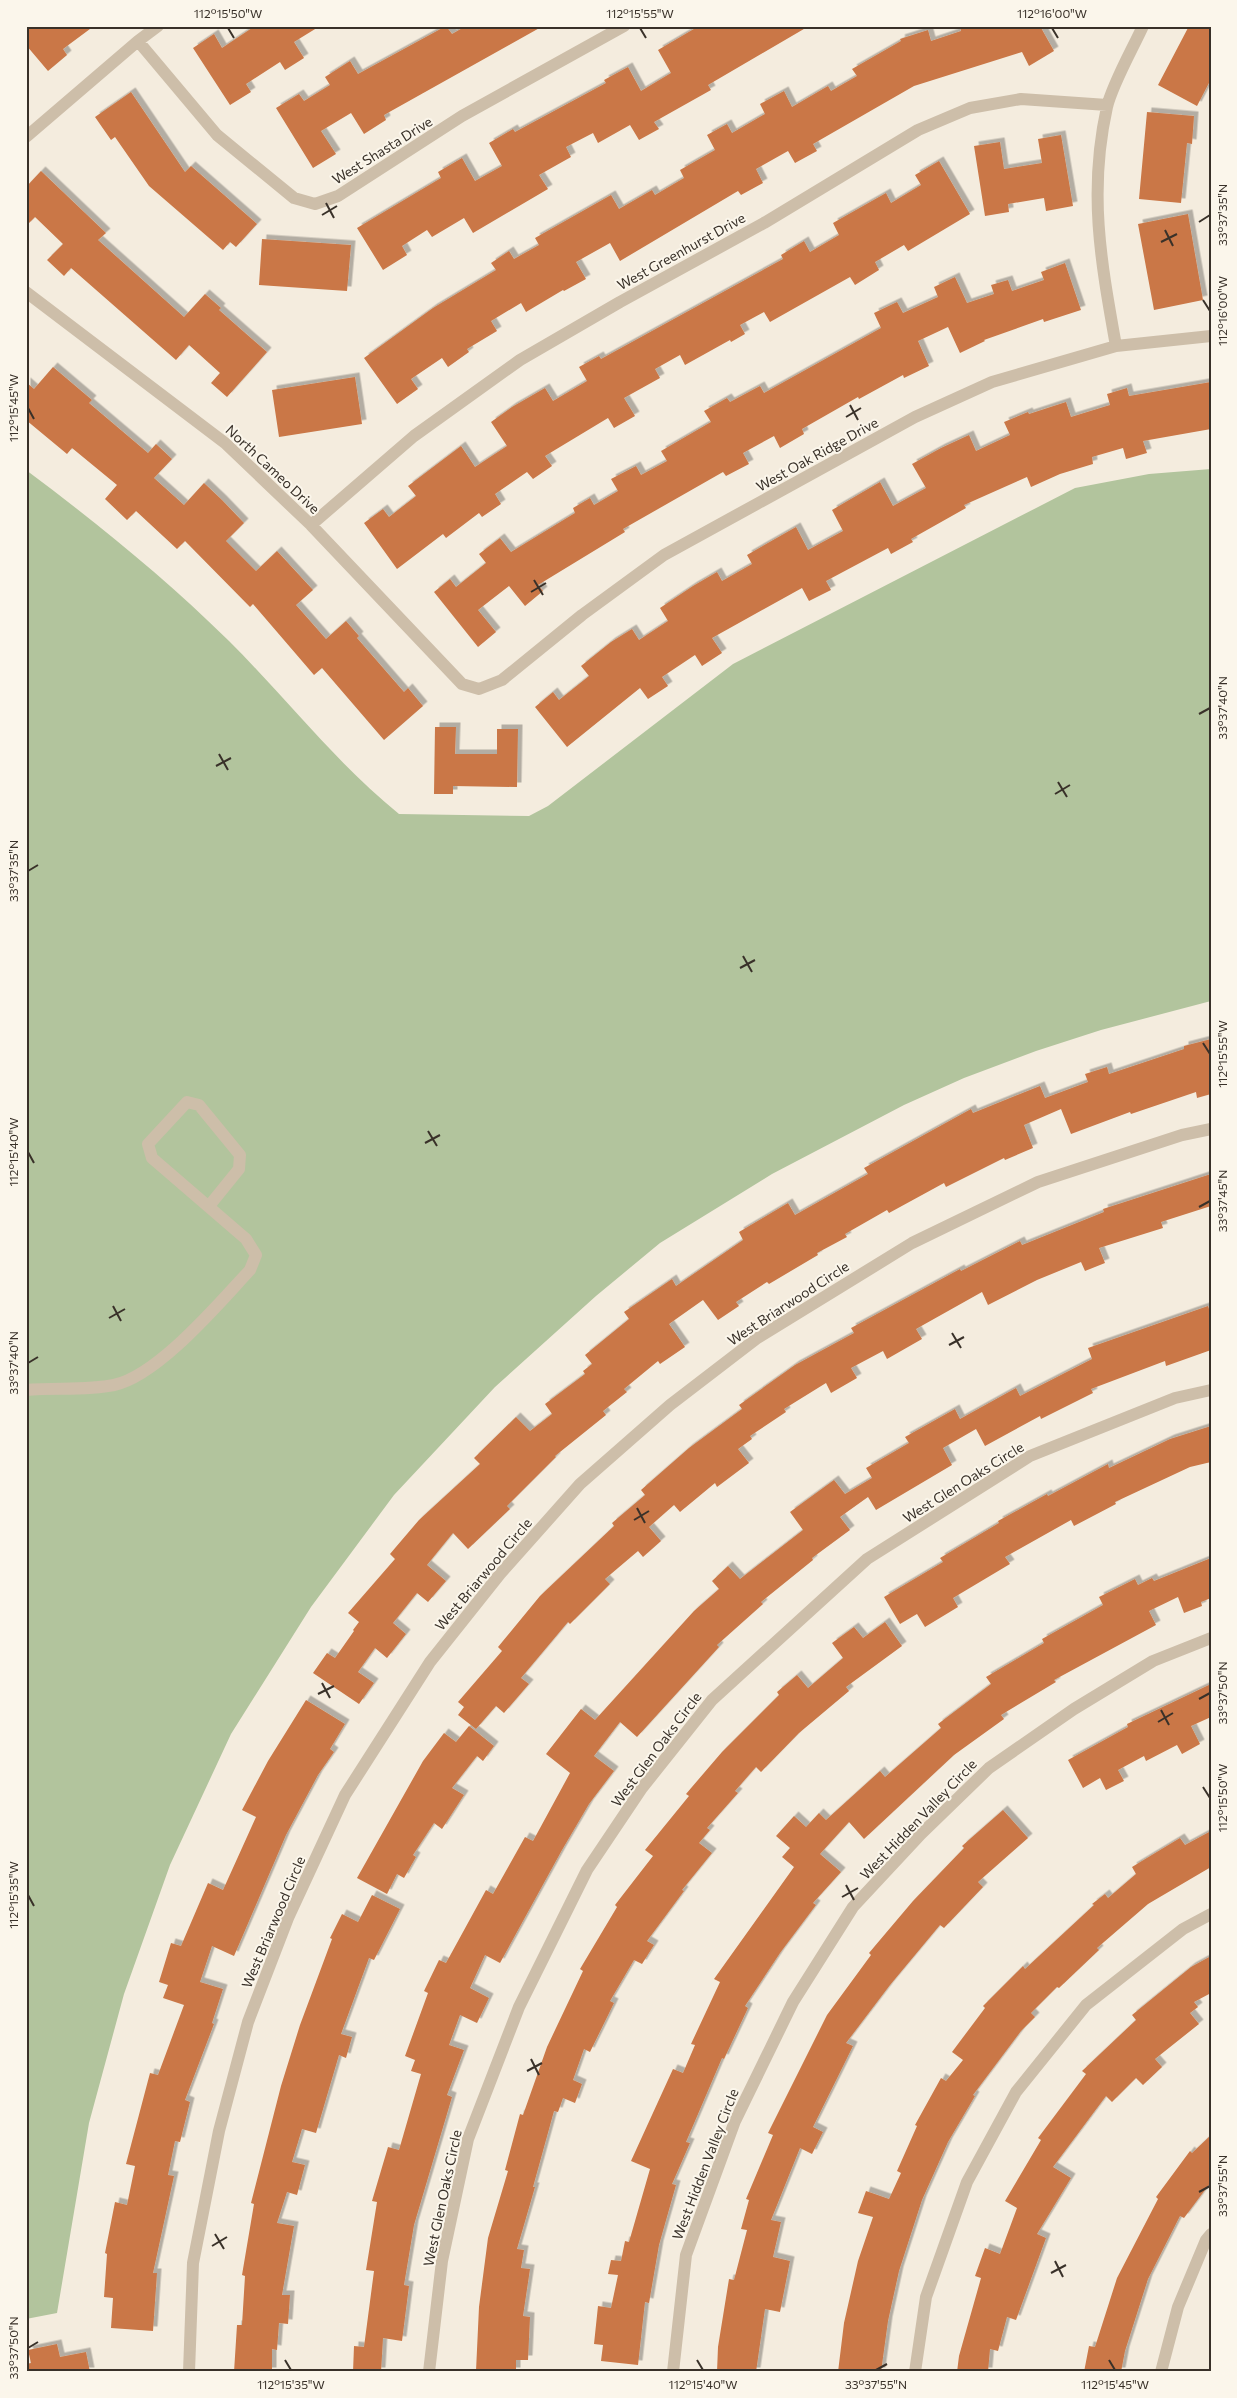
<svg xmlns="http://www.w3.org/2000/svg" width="1237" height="2398" viewBox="0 0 1237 2398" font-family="Commissioner,sans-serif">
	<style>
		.green { fill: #b2c49d }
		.building { fill: #ca7746; filter: url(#shadow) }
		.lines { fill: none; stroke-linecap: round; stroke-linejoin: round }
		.minor { stroke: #cdbea9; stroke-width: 12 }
		.ticks { fill: none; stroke: #393129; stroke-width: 2 }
		.labels { text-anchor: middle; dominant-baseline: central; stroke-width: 4; stroke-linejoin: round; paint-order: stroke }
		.street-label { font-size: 14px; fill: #393129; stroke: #fbf6eb }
		.neatline { fill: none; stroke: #393129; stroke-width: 2 }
		.ticks-label { font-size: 12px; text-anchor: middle; fill: #393129 }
	</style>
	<defs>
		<filter id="shadow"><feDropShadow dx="4.5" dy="-4.5" stdDeviation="0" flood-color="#0004"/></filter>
	</defs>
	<rect width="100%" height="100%" fill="#f4ecde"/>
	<!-- green -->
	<path class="green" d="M1211 469V1001L1101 1030 1036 1051 964 1078 904 1105 772 1174 660 1243 596 1296 495 1387 394 1495 311 1607 231 1734 170 1865 124 1994 89 2123 57 2313 26 2319V470C97 523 166 579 229 641 286 698 336 763 399 814L529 816 548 806 733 664 1075 488 1149 474Z"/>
	<!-- building -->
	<path class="building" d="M26 26H94L63 49 67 55 48 71 26 45Z
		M255 26H320L294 42 304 58 285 70 280 62 246 84 251 92 230 105 193 48 214 34 222 48Z
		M446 26 452 34 466 26H543L384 115 386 120 364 134 351 113 321 131 336 154 313 168 276 108 299 94 304 101 330 85 325 77 350 61 358 74Z
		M699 26H809L708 85 711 90 654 122 659 129 639 140 630 125 598 143 593 133 566 147 571 157 539 175 548 189 473 233 464 218 432 237 427 230 402 246 407 255 383 270 357 228 441 178 438 172 462 158 475 181 502 166 489 143 513 129 515 132 606 83 604 80 628 67 641 91 671 73 658 50Z
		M960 26H1040L1054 51 1029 66 1022 52 914 86 813 144 817 151 795 163 788 151 756 169 763 183 741 195 738 191 620 261 610 243 576 262 586 279 564 291 563 290 526 312 521 303 491 321 497 331 467 349 469 352 448 367 442 358 411 379 418 389 397 404 364 358 433 308 496 270 491 263 509 251 514 259 539 245 535 238 611 195 619 209 652 190 655 195 684 178 680 170 715 150 707 135 727 124 732 133 765 114 760 104 784 91 792 107 828 86 831 91 857 76 852 69 901 41 900 39 928 30 931 41 961 31Z
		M1189 26H1211V79L1197 106 1158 85Z
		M131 92 185 172 191 166 257 224 236 247 230 242 223 250 149 186 115 137 111 140 95 117Z
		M1147 112 1194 116 1192 144 1187 143 1181 203 1139 199Z
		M1061 135 1073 206 1046 211 1044 198 1008 204 1009 212 985 216 974 146 1000 142 1004 169 1042 163 1038 139Z
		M939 161 970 214 908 251 904 245 875 262 879 270 855 285 850 277 770 322 764 312 740 325 745 334 731 342 730 340 685 365 680 355 655 369 660 378 624 398 635 416 614 428 608 418 545 456 552 466 533 479 527 472 495 494 501 504 482 517 479 513 446 538 443 534 397 569 364 523 383 509 389 517 416 496 408 486 461 446 475 467 507 446 491 422 512 407 545 388 553 401 587 381 579 367 599 356 601 359 783 259 781 255 804 241 810 252 839 235 833 223 886 193 891 203 921 185 915 175Z
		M41 171 106 233 98 240 184 317 205 294 221 308 219 310 267 352 227 397 211 383 220 373 189 345 176 360 71 268 64 276 47 260 63 244 35 217 26 226V187Z
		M1188 214 1203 300 1154 310 1138 224Z
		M262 239 351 245 347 291 259 285Z
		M1065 263 1081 310 1044 322 1043 319 984 340 985 341 960 353 948 327 918 341 929 366 904 378 903 375 859 399 858 397 802 429 804 434 780 448 774 436 743 453 749 464 726 476 723 472 623 529 625 532 538 585 543 591 525 606 509 586 478 610 496 632 478 647 434 592 450 579 456 587 486 563 479 554 500 538 511 552 575 513 573 508 590 498 594 505 618 491 611 479 636 466 641 475 667 461 661 451 711 422 704 411 727 398 730 402 760 386 764 393 881 328 874 313 897 302 903 313 938 297 934 287 955 277 967 303 994 294 991 285 1008 280 1012 291 1044 280 1041 272Z
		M53 367 92 400 89 403 148 453 156 444 172 459 154 478 184 505 204 483 222 500 244 523 226 541 256 571 277 551 313 590 296 605 326 639 346 621 359 636 357 638 404 692 408 688 423 706 384 740 322 668 314 675 253 604 250 607 185 541 177 549 136 511 127 520 105 499 117 485 72 448 67 454 26 420V382L34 389Z
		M355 377 362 424 279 437 272 390Z
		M1211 382V429L1143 441 1147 453 1126 459 1123 448 1092 457 1093 464 1060 474 1031 487 1027 477 964 505 966 508 911 539 913 542 891 554 888 548 826 581 831 590 809 601 802 588 712 638 722 653 702 666 695 655 662 677 668 686 648 699 640 688 567 747 535 707 553 692 559 700 589 676 581 666 611 642 632 629 639 640 668 621 660 608 693 586 717 572 722 581 752 564 747 555 796 527 808 550 843 531 832 510 880 482 893 506 926 488 912 464 941 448 969 435 976 451 1010 435 1004 422 1028 412 1029 414 1066 402 1071 417 1110 405 1107 394 1127 388 1129 396Z
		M435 727H456L455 754H497V729H518L517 787 453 786V794H434Z
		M1211 1039V1094L1197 1098 1196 1092 1131 1114 1130 1112 1071 1134 1061 1109 1024 1125 1033 1148 1005 1160 1004 1158 946 1187 944 1183 889 1213 887 1210 845 1234 847 1237 817 1253 818 1255 769 1284 767 1282 736 1302 739 1306 718 1320 703 1300 669 1324 685 1347 660 1364 658 1361 624 1389 627 1392 603 1411 606 1415 555 1456 556 1457 507 1506 510 1509 468 1549 453 1533 427 1565 446 1581 428 1602 417 1593 393 1623 406 1634 387 1658 375 1648 358 1672 374 1683 359 1704 313 1673 327 1653 335 1658 354 1631 353 1630 359 1622 348 1613 395 1559 390 1554 419 1520 480 1464 474 1458 516 1417 530 1431 552 1414 545 1404 585 1374 583 1371 592 1364 585 1355 629 1319 624 1312 672 1279 676 1286 743 1240 739 1232 788 1203 795 1215 868 1174 864 1168 971 1109 973 1113 1040 1086 1045 1098 1088 1082 1085 1074 1107 1067 1109 1074 1184 1049V1046Z
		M1211 1174V1206L1161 1222 1163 1228 1099 1248 1105 1263 1085 1271 1081 1262 1037 1280 988 1305 982 1292 916 1329 922 1339 887 1359 883 1351 851 1368 857 1378 831 1393 826 1383 784 1409 786 1412 750 1436 752 1439 738 1449 749 1463 717 1487 715 1483 680 1512 674 1505 649 1527 661 1541 643 1557 638 1551 605 1579 610 1584 570 1624 568 1622 521 1678 529 1684 504 1713 496 1706 476 1729 458 1715 464 1707 458 1702 502 1651 498 1647 540 1596 614 1526 612 1523 645 1495 641 1490 689 1448 742 1409 739 1405 795 1365 854 1333 851 1328 960 1269 961 1271 1020 1241 1022 1245 1104 1212 1103 1209Z
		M1208 1306 1211 1315V1350L1166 1366 1165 1361 1091 1389 1093 1393 1041 1419 1040 1416 985 1446 976 1429 943 1448 952 1465 876 1510 868 1497 840 1517 850 1530 812 1558 813 1560 761 1602 763 1604 717 1645 719 1647 637 1737 620 1722 594 1756 614 1771 589 1804 562 1850 500 1963 485 1955 470 1988 489 1998 477 2023 460 2015 449 2045 464 2050 447 2095 452 2097 414 2225 404 2285 409 2286 402 2341 383 2338 381 2372H353L354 2346 364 2347 374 2271 366 2270 377 2202 372 2201 388 2147 399 2150 421 2074 411 2071 415 2060 405 2056 428 1993 424 1991 439 1960 446 1963 486 1890 493 1894 525 1837 533 1841 570 1773 546 1754 581 1709 595 1720 694 1611 719 1589 712 1581 728 1566 740 1579 803 1530 790 1512 834 1480 845 1494 872 1478 866 1468 909 1443 905 1437 955 1409 960 1419 1016 1388 1020 1396 1092 1359 1088 1348Z
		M1211 1426V1462L1190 1467 1115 1502 1116 1504 1074 1526 1071 1520 1005 1557 1010 1564 953 1598 958 1607 925 1627 917 1614 900 1624 884 1597 943 1562 940 1558 999 1523 998 1521 1047 1494 1048 1496 1108 1464 1109 1468 1170 1439Z
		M1211 1558V1598L1201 1602 1202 1606 1184 1613 1178 1597 1149 1611 1156 1625 1054 1680 1056 1682 1001 1715 1004 1719 954 1755 864 1839 849 1822 820 1854 841 1872 813 1903 816 1905 780 1953 745 2006 748 2008 724 2059 722 2058 686 2142 690 2143 672 2184 676 2185 659 2245 649 2303 645 2302 638 2365 601 2361 603 2345 594 2344 598 2306 611 2308 618 2275 608 2274 611 2260 621 2261 625 2241 629 2242 650 2169 631 2161 673 2069 683 2073 695 2045 691 2044 720 1982 714 1979 794 1867 782 1857 790 1848 776 1836 794 1816 806 1827 819 1813 826 1820 880 1771 885 1777 941 1728 938 1724 991 1684 986 1677 1044 1643 1042 1639 1103 1605 1099 1597 1135 1579 1138 1585 1152 1578 1154 1581Z
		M885 1622 902 1646 846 1687 849 1691 799 1733 761 1772 756 1767 735 1791 738 1793 707 1828 710 1830 699 1843 712 1853 682 1890 684 1891 647 1941 654 1945 642 1964 634 1960 610 2001 614 2003 590 2052 584 2049 573 2080 582 2084 575 2103 563 2098 558 2112 554 2111 533 2187H535L517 2249 524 2250 521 2268 530 2269 523 2316 530 2317 528 2360H516V2372L476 2371 479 2307 488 2238 508 2171 505 2170 520 2114 523 2115 547 2047 583 1971 580 1969 617 1907 615 1905 653 1856 645 1850 689 1796 686 1794 722 1752 779 1695 777 1692 797 1675 808 1688 843 1658 832 1643 854 1627 863 1638Z
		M1211 1684V1717L1191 1726 1200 1744 1182 1754 1177 1745 1146 1761 1144 1756 1118 1770 1124 1781 1106 1790 1100 1778 1083 1788 1068 1760 1128 1727 1127 1724Z
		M306 1700 345 1724 330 1749 334 1752 318 1775 286 1835 234 1956 212 1946 200 1982 223 1989 212 2023 214 2024 185 2100 190 2102 180 2142 175 2141 168 2175 174 2176 153 2273H157L153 2331 111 2328 113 2298 104 2297 107 2254 105 2253 115 2202 127 2205 135 2166 126 2164 150 2073 158 2075 184 2005 163 1998 168 1985 159 1982 171 1943 181 1946 208 1883 223 1890 256 1817 242 1810 268 1761Z
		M469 1726 494 1746 483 1761 477 1756 452 1788 464 1795 442 1829 434 1823 413 1855 416 1857 404 1878 397 1874 387 1894 357 1878 423 1761 444 1733 456 1742Z
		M1003 1810 1028 1838 978 1882 983 1887 944 1928 940 1925 890 1985 846 2043 853 2046 813 2127 823 2132 812 2154 800 2148 771 2220 781 2222 773 2257 790 2261 780 2312 765 2309 756 2372H717L718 2347 729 2279 734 2280 747 2230 741 2229 749 2200 746 2199 773 2135 768 2133 827 2015 871 1955 869 1953 913 1901 964 1848 962 1846Z
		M1211 1831V1867L1148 1904 1097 1948 1099 1950 1059 1988 1057 1987 1031 2013 1035 2017 1021 2031 973 2095 975 2096 948 2142 922 2200 899 2271 888 2321 881 2372H838L844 2323 858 2261 873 2217 858 2213 866 2191 889 2199 901 2173 897 2171 917 2126 915 2125 941 2078 946 2081 963 2060 952 2052 985 2008 983 2006 1023 1966 1025 1969 1094 1905 1092 1904 1105 1894 1108 1898 1136 1874 1132 1867 1180 1838 1185 1845Z
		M372 1895 400 1909 374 1960 369 1958 341 2034 352 2037 346 2058 339 2055 316 2133 302 2129 292 2162 305 2165 297 2195 287 2192 277 2223 294 2226 282 2295H290L288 2324 279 2323 277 2350 272 2349V2372H234L237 2325H242L245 2276 242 2275 254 2204 251 2203 281 2086 300 2025 332 1939 330 1938 342 1914 358 1922Z
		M1211 1956V1993L1194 2002 1198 2007 1190 2013 1199 2024 1155 2059 1162 2067 1143 2085 1136 2078 1112 2102 1106 2096 1053 2167 1071 2178 1037 2234 1046 2238 1016 2320 1007 2317 998 2351 990 2349 988 2372H957L959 2356 981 2278 975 2276 985 2248 1000 2254 1017 2208 1005 2201 1041 2140 1038 2138 1086 2074 1082 2071 1136 2020 1132 2015 1191 1967Z
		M1211 2135V2182L1184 2218 1180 2216 1148 2279 1125 2351 1121 2372H1084L1089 2346 1095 2347 1117 2278 1158 2199 1156 2197 1190 2151 1192 2153Z
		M57 2344 60 2357 86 2352 90 2372H26V2364L31 2363 28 2350Z"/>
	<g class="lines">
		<!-- minor -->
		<path class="minor" d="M138 41 217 135 294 198 315 204 338 196 462 116 624 26
			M26 137 138 41 158 26
			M26 292 225 443 311 525 462 684 479 689 502 680 582 615 664 555 915 417 992 382 1116 346 1211 336
			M1116 346C1101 262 1088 192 1107 107 1112 85 1133 48 1143 26
			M311 525 414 436 520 360 620 302 764 223 918 130 970 108 1021 99 1107 105
			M26 1390C55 1387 85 1391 114 1385 158 1376 220 1302 250 1270L256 1255 246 1239 152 1158 148 1144 187 1102 199 1105 240 1155 239 1169 209 1206
			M189 2372 193 2263 219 2131 248 2022 288 1918 345 1795 430 1662 500 1574 580 1484 670 1405 756 1339 912 1243 1038 1182 1182 1135 1211 1129
			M429 2372 442 2261 468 2139 519 2007 587 1870 642 1788 712 1700 867 1559 1030 1456 1175 1398 1211 1390
			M673 2372 686 2255 735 2121 793 2002 853 1907 921 1834 989 1768 1074 1709 1153 1661 1211 1638
			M915 2372 926 2297 967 2182 1016 2092 1086 2005 1183 1929 1211 1914
			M1161 2372 1178 2307 1206 2240 1211 2234"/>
	</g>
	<!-- ticks -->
	<path class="ticks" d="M228 28 234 38M640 28 646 38M1052 28 1058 38M326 203 334 218M322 215 337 206M1199 222 1210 215M1165 230 1173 246M1161 242 1177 234M1203 300 1210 311M850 405 858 420M28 408 34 419M846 417 861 408M534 580 543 595M531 592 546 583M1199 714 1210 708M219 754 228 770M216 766 231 758M1058 782 1067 797M1055 794 1070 785M28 871 38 865M743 956 752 972M740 968 755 960M1203 1043 1210 1054M428 1131 437 1146M425 1143 440 1135M28 1152 34 1163M1199 1207 1210 1201M113 1306 121 1321M109 1318 125 1309M952 1333 961 1348M949 1345 964 1337M28 1363 38 1357M637 1508 645 1523M634 1520 649 1511M322 1683 330 1698M318 1694 334 1686M1199 1699 1210 1693M1161 1710 1169 1725M1158 1722 1173 1713M1203 1787 1210 1798M846 1885 854 1900M28 1895 34 1906M842 1897 858 1888M531 2059 539 2075M527 2071 542 2063M1199 2192 1210 2186M215 2234 224 2249M212 2246 227 2237M1055 2261 1063 2277M1051 2273 1066 2265M28 2348 38 2342M285 2360 291 2370M697 2360 703 2370M1109 2360 1115 2370M876 2370 887 2364"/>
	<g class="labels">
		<!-- street labels -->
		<g class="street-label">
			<text transform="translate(382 150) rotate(-32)">West Shasta Drive</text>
			<text transform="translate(681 251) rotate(-29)">West Greenhurst Drive</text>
			<text transform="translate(817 454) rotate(-29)">West Oak Ridge Drive</text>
			<text transform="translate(273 469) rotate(43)">North Cameo Drive</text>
			<text transform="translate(788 1303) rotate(-33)">West Briarwood Circle</text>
			<text transform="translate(963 1482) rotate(-32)">West Glen Oaks Circle</text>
			<text transform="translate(483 1574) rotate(-50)">West Briarwood Circle</text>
			<text transform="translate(656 1749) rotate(-53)">West Glen Oaks Circle</text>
			<text transform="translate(918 1819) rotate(-46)">West Hidden Valley Circle</text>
			<text transform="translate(273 1922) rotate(-67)">West Briarwood Circle</text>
			<text transform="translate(705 2164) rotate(-69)">West Hidden Valley Circle</text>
			<text transform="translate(442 2198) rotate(-78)">West Glen Oaks Circle</text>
		</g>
	</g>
	<!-- border -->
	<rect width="1237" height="2398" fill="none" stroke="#fbf6eb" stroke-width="55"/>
	<rect x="28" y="28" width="1182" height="2342" class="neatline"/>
	<g class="ticks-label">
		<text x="228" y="18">112°15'50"W</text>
		<text x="640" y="18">112°15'55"W</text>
		<text x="1052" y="18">112°16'00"W</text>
		<text transform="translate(1223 215) rotate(-90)" y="4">33°37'35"N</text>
		<text transform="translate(1223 311) rotate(-90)" y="4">112°16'00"W</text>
		<text transform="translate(14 408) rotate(-90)" y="4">112°15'45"W</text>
		<text transform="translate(1223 708) rotate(-90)" y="4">33°37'40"N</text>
		<text transform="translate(14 871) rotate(-90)" y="4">33°37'35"N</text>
		<text transform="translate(1223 1054) rotate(-90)" y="4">112°15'55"W</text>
		<text transform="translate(14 1152) rotate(-90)" y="4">112°15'40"W</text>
		<text transform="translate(1223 1201) rotate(-90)" y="4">33°37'45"N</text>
		<text transform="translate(14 1363) rotate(-90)" y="4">33°37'40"N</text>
		<text transform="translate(1223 1693) rotate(-90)" y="4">33°37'50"N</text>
		<text transform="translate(1223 1798) rotate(-90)" y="4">112°15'50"W</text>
		<text transform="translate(14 1895) rotate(-90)" y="4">112°15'35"W</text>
		<text transform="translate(1223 2186) rotate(-90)" y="4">33°37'55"N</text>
		<text transform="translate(14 2348) rotate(-90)" y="4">33°37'50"N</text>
		<text x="291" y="2389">112°15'35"W</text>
		<text x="703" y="2389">112°15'40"W</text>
		<text x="876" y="2389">33°37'55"N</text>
		<text x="1115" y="2389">112°15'45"W</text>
	</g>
</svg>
